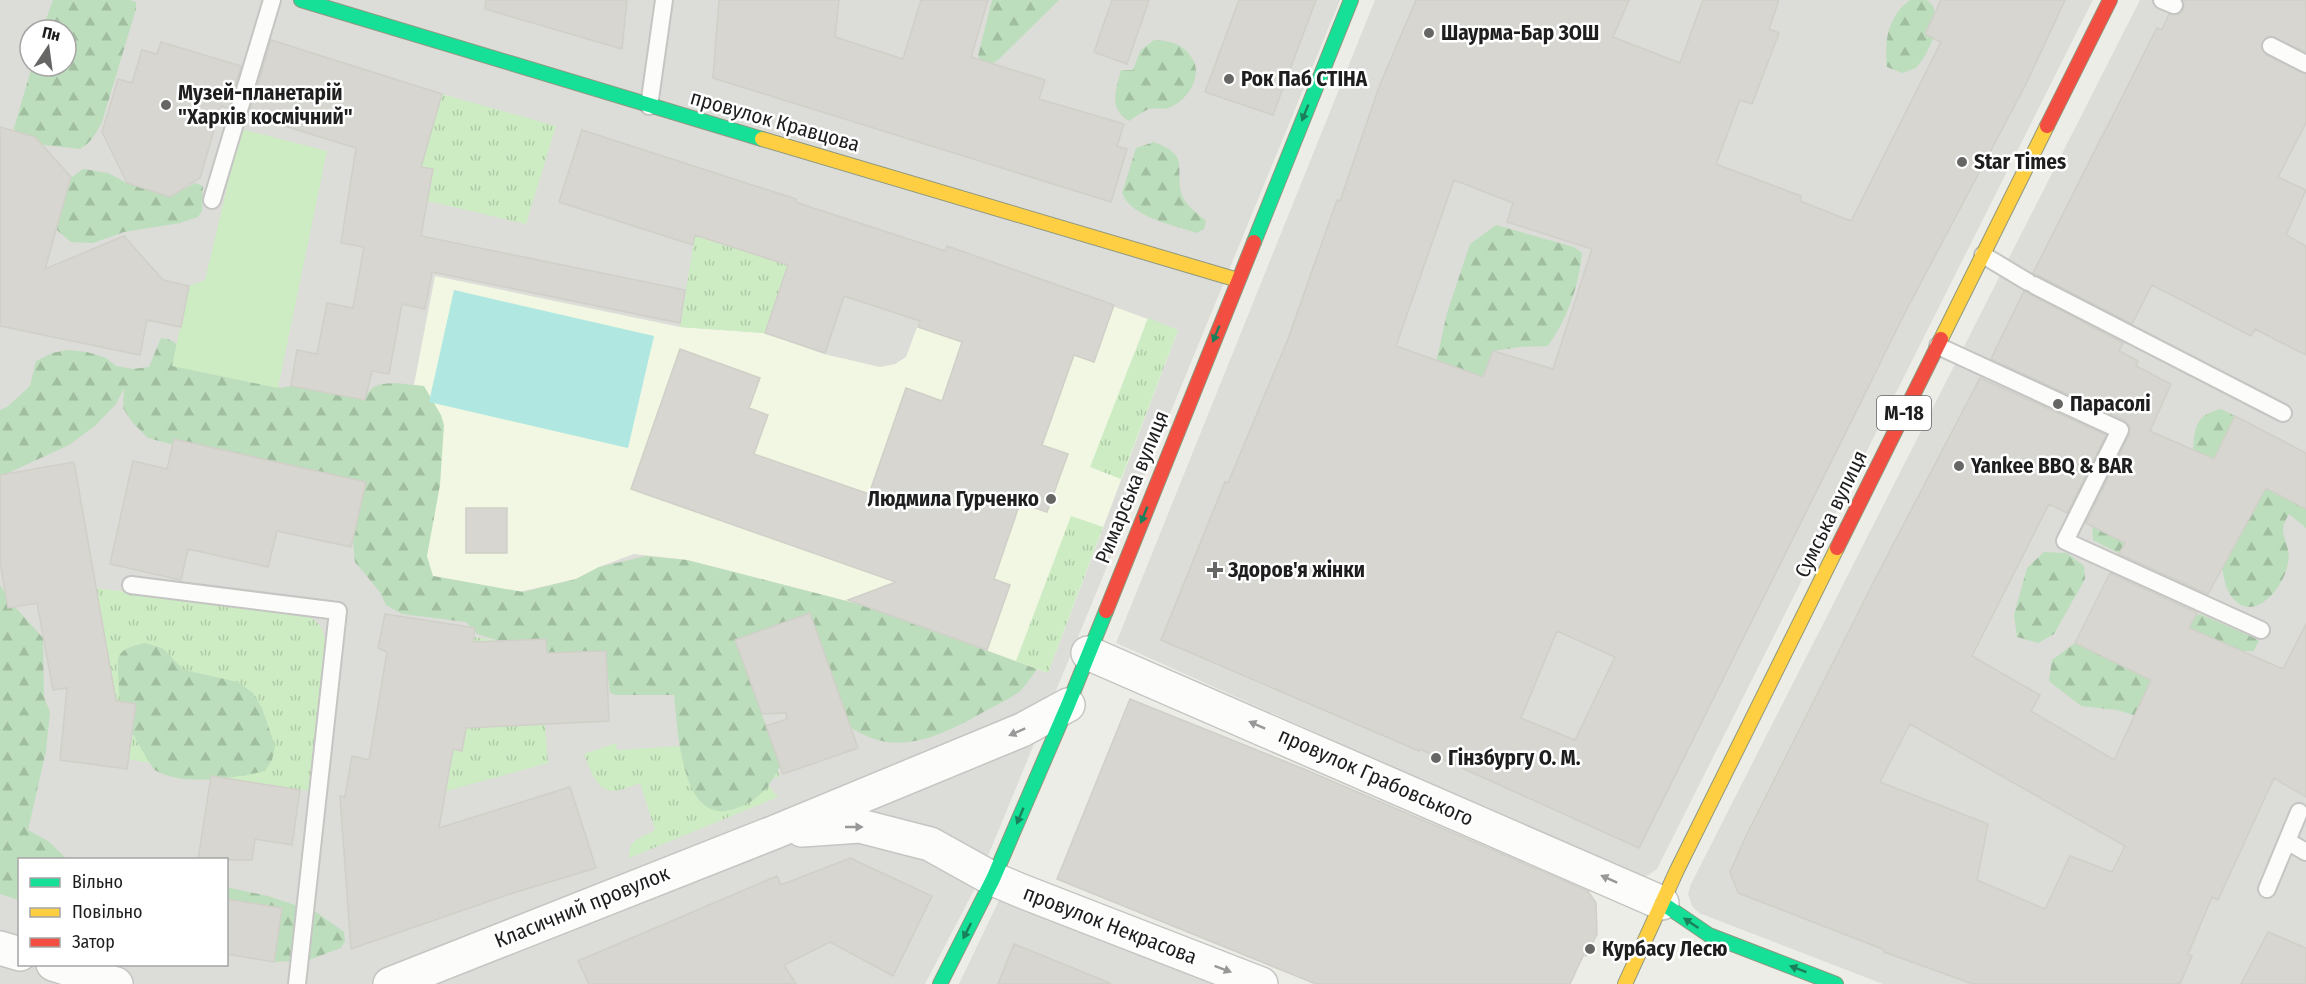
<svg xmlns="http://www.w3.org/2000/svg" width="2306" height="984" viewBox="0 0 2306 984" font-family="'Fira Sans Condensed',sans-serif">
	<style>
		.residential { fill: #dcdcd8; fill-rule: evenodd }
		.education { fill: #f1f7e2 }
		.grass { fill: url(#grass-tufts) }
		.forest { fill: url(#forest-firs) }
		.garden { fill: #cdecc4 }
		.pitch { fill: #b0e8e1 }
		.building { fill: #d7d6d1; stroke: #d0cfc8; stroke-width: 1.5; fill-rule: evenodd }
		.lines { fill: none; stroke-linecap: round; stroke-linejoin: round }
		.lane-casing { stroke: #c5c5c3; stroke-width: 20 }
		.street-casing { stroke: #c5c5c3; stroke-width: 36 }
		.fast-casing { stroke: #8e987e; stroke-width: 16 }
		.slow-casing { stroke: #8e987e; stroke-width: 16 }
		.jam-casing { stroke: #8e987e; stroke-width: 16 }
		.lane { stroke: #fcfcfb; stroke-width: 16 }
		.street { stroke: #fcfcfb; stroke-width: 33 }
		.fast { stroke: #16e098; stroke-width: 14 }
		.slow { stroke: #ffcf43; stroke-width: 14 }
		.jam { stroke: #f24e42; stroke-width: 14 }
		.oneway { fill: #1a7f5b }
		.oneway2 { fill: #989898 }
		.poi-dot { fill: #666664; stroke: #fff; stroke-width: 2 }
		.labels { text-anchor: middle; dominant-baseline: central; stroke-width: 5; stroke-linejoin: round; paint-order: stroke }
		.shield { fill: #fff; stroke: #626262; stroke-width: 1.5 }
		.shield-label { font-size: 20px; font-weight: bold; fill: #1e1e1e }
		.poi-label { font-size: 21px; font-weight: bold; fill: #1e1e1e; stroke: #fff; text-anchor: start }
		.street-label { font-size: 21px; fill: #1e1e1e; stroke: #fff }
	</style>
	<defs>
		<pattern id="grass-tufts" width="24" height="20" patternUnits="userSpaceOnUse" patternTransform="scale(1.5)"><rect width="24" height="20" fill="#cdecc4"/><path d="M3 7l-1-3M5 7V3M7 7l1-3M15 17l-1-3M17 17v-4M19 17l1-3" fill="none" stroke="#b0caa8"/></pattern>
		<pattern id="forest-firs" width="22" height="20" patternUnits="userSpaceOnUse" patternTransform="scale(1.5)"><rect width="22" height="20" fill="#bddebc"/><path d="M5 1l3.5 6h-7zM16 11l3.5 6h-7z" fill="#a2bea1"/></pattern>
	</defs>
	<rect width="100%" height="100%" fill="#edede7"/>
	<!-- residential -->
	<path class="residential" d="M0 0H1340L974 890 925 984H0ZM30 30H66V66H30ZM20 860H226V964H20Z
		M1375 0H2093L1657 869 1642 879 1116 643Z
		M2140 0H2306V984H1883L1699 913 1692 906 1688 894 1691 884Z
		M1001 896 1211 984H959Z"/>
	<!-- education -->
	<path class="education" d="M947 246 1178 330 1048 673 862 605 687 560 634 554 599 567 576 579 519 592 379 566 435 276 680 327 765 333 824 354 880 367 895 364 906 357Z"/>
	<!-- grass -->
	<path class="grass" d="M442 94 556 126 526 224 428 201 433 169 421 167Z
		M695 235 788 266 765 333 680 327Z
		M1148 318 1178 330 1121 479 1090 467Z
		M1071 516 1103 527 1048 673 1016 661Z
		M96 588 308 616C322 624 323 630 326 645L310 791 211 776 129 759 136 704 116 701Z
		M474 637 500 641 504 726 545 724 548 763 446 791 453 749 462 750 472 689 464 687Z
		M760 737 780 776 765 781 778 797 629 858C628 839 641 838 655 830L640 783C634 785 628 788 621 790 597 796 591 771 584 754L616 743 617 750 681 746Z"/>
	<!-- forest -->
	<path class="forest" d="M53 0H130L136 2V9L102 122C96 133 91 143 80 149L44 145 17 137 14 128 32 66H66V30H42Z
		M992 0H1059L998 60 988 66 983 63 978 56Z
		M1910 0H1927L1933 6 1939 26 1925 56 1916 68 1902 73 1887 67C1884 41 1888 16 1910 0Z
		M1154 40C1170 41 1184 43 1193 60 1203 77 1186 103 1168 108 1162 110 1155 107 1149 109 1142 112 1135 117 1129 121 1108 109 1116 90 1121 70H1133L1140 51Z
		M1154 142C1189 156 1176 163 1181 192 1183 204 1197 213 1206 221L1204 229 1196 233C1172 224 1132 218 1122 193L1136 148Z
		M83 169 108 173 127 183 170 197 195 183 203 186 202 211 198 217 180 223 124 232 93 243 71 242 58 231 51 219 61 185Z
		M1496 225 1574 247 1582 253C1579 286 1567 319 1548 346L1520 347 1493 351 1484 374 1469 390 1436 363 1447 313 1470 244Z
		M161 338C179 339 185 356 193 370L281 388 291 386 365 400C371 375 405 385 424 386L441 415 444 425 440 485 427 556 433 576 523 592 576 579 599 567 646 556 687 560 862 605 1037 669C1032 676 1026 685 1020 691 1009 700 992 707 980 714 935 739 893 758 847 725L810 613 736 640 780 766C770 787 757 802 734 809 680 827 678 727 674 695H616L610 693 605 651 547 653 546 639 500 641 477 634 466 622 402 614 386 605 380 592 355 562 353 542 366 482 351 479 322 484 148 438 132 422 123 408 124 388 116 404 95 426 69 445 8 473 0 484V410L7 407 30 386 36 361 52 353 67 350 87 352 106 358 116 366 133 369 149 367Z
		M2221 409 2235 416 2214 459 2193 450C2195 426 2196 415 2221 409Z
		M2266 488 2306 509V528L2289 514C2279 531 2284 533 2288 550 2292 569 2276 597 2258 605 2251 608 2243 608 2237 602 2226 594 2225 581 2222 569Z
		M2103 495 2144 553 2136 562 2093 540C2092 522 2089 508 2103 495Z
		M2044 552 2067 553 2084 566 2085 579 2054 634 2038 643 2017 637 2014 615 2027 568Z
		M0 585 15 607 43 638 44 697 50 712 46 751 28 830 48 841 67 859 20 860 19 900 0 894Z
		M2183 614 2202 615 2259 640 2254 651H2241L2171 624Z
		M145 643 162 648 184 670 238 682 253 693 262 708 275 746 272 760 265 771C236 778 181 787 155 770 151 767 122 716 121 710 120 704 117 663 118 659 122 647 134 646 145 643Z
		M2075 643 2193 701 2157 722 2117 710 2081 706 2049 681 2052 660Z
		M226 887 268 896 316 912 344 932 345 941 341 948 309 960 274 962 227 954Z"/>
	<!-- garden -->
	<path class="garden" d="M241 129 327 151 278 388 172 366 189 286 205 280Z"/>
	<!-- pitch -->
	<path class="pitch" d="M454 290 654 336 628 448 429 402Z"/>
	<!-- building -->
	<path class="building" d="M486 0H627L622 49 485 9Z
		M719 0H839L835 37 903 59 921 0H988L971 57 1045 80 1039 99 1124 124 1117 146 1127 149 1111 202 713 78Z
		M1112 0H1149L1127 64 1094 52Z
		M1239 0H1316L1273 115 1205 92Z
		M1416 0H1629L1613 37 1680 63 1703 0H1779L1769 29 1779 33 1752 104 1740 100 1716 164 1801 196 1800 201 1851 221 1941 42 1925 34 1941 0H2065L2027 82 1908 307 1639 848 1420 749 1419 751 1161 640 1225 482 1228 483 1288 339 1337 200 1340 201 1379 87ZM1454 180 1513 203 1507 222 1592 249 1553 369 1493 351 1483 377 1396 346ZM1557 631 1615 657 1575 740 1521 718Z
		M2183 0H2306V52L2271 36 2265 38 2261 46 2266 55 2306 74V123L2278 177 2306 190 2286 235 2306 246V355L2255 329 2251 336 2152 285 2132 324 2033 273 2157 28 2162 30 2169 14 2176 15 2181 13 2184 8Z
		M271 40 442 94 421 167 433 169 421 236 685 290 680 323 432 272 425 309 402 304 389 374 372 371 365 400 291 386 297 350 317 354 327 303 353 308 364 247 341 243 356 148 249 115Z
		M161 42 241 66 229 108 221 106 200 178 170 197 127 183 102 132 118 79 132 83 142 50 157 54Z
		M0 127 35 137 71 177 45 269 124 236 163 280 189 286 181 327 147 320 140 355 0 326Z
		M582 130 796 199 795 202 945 251 947 246 1114 305 1094 362 1074 355 1042 445 1068 454 1047 512 1020 503 994 579 1010 585 987 650 848 600 896 582 631 489 680 349 760 378 749 408 768 415 754 454 869 494 906 388 942 401 962 342 918 327 920 321 844 296 825 353 765 333 788 265 695 235 693 245 559 202Z
		M2024 291 2123 343 2119 351 2138 361 2136 366 2171 384 2150 431 2214 459 2235 416 2306 453V509L2266 488 2208 594 2119 554 2125 543 2086 523 2129 435V425L2124 420 1991 359Z
		M1980 378 2106 435 2067 513 2049 504 1972 656 2040 695 2031 711 2114 760 2151 680 2075 643 2110 573 2197 613 2189 628 2283 669 2306 624V797L2274 778 2218 900 2212 897 2188 954 2192 956 2180 984H1973L1884 952 1885 950 1738 893 1730 872 1745 838 1872 585ZM1910 724 2125 846 2112 872 2070 856 2045 909 1977 880 1988 824 1880 782Z
		M174 439 366 482 351 547 277 531 268 567 188 549 181 580 110 564 133 461 167 469Z
		M74 462 116 701 136 704 127 769 60 760 67 688 53 690 37 603 8 608 0 562V475Z
		M466 508H507V553H466Z
		M810 613 858 748 783 774 766 726 787 719 786 713 762 714 735 640Z
		M385 614 475 628 473 642 546 639 547 653 606 651 609 721 466 728 462 751 453 749 439 828 570 787 596 868 513 893 351 949 340 796 345 797 352 756 369 760 387 652 378 648Z
		M1130 699 1304 769 1588 891 1596 903 1597 934 1586 956 1584 954 1570 984H1316L1057 879Z
		M211 776 300 790 292 845 255 839 252 860H198Z
		M850 858 932 896 893 976 830 942 784 965 796 984H589L578 961 777 876 781 885Z
		M226 899 282 908 274 962 226 954Z
		M2268 932 2306 948V984H2241Z
		M1014 944 1110 983V984H998Z"/>
	<g class="lines">
		<defs>
			<path id="lane" d="M2162 0 2174 5
				M2271 46 2306 64
				M649 106 664 0
				M212 200 272 0
				M1983 255 2028 282
				M2034 285 2283 413
				M1938 346 2120 430 2065 541 2261 630
				M131 585 338 611 297 984
				M2287 841 2306 852
				M2267 889 2299 812"/>
			<path id="street" d="M1088 653 1662 903
				M802 830 860 826 930 844 993 879 1024 892 1261 984
				M0 948 20 954
				M53 964 116 984
				M390 984 775 832 1022 730 1068 705"/>
			<path id="fast" d="M301 0 762 139
				M1254 242 1351 0
				M1662 903 1709 935 1836 984
				M940 984 993 879 1068 705 1106 611"/>
			<path id="slow" d="M762 139 1238 280
				M1941 339 2047 126
				M1625 984 1677 870 1837 548"/>
			<path id="jam" d="M2047 126 2110 0
				M1837 548 1941 339
				M1106 611 1254 242"/>
		</defs>
		<!-- lane casing -->
		<use href="#lane" class="lane-casing"/>
		<!-- street casing -->
		<use href="#street" class="street-casing"/>
		<!-- fast casing -->
		<use href="#fast" class="fast-casing"/>
		<!-- slow casing -->
		<use href="#slow" class="slow-casing"/>
		<!-- jam casing -->
		<use href="#jam" class="jam-casing"/>
		<!-- lane -->
		<use href="#lane" class="lane"/>
		<!-- street -->
		<use href="#street" class="street"/>
		<!-- fast -->
		<use href="#fast" class="fast"/>
		<!-- slow -->
		<use href="#slow" class="slow"/>
		<!-- jam -->
		<use href="#jam" class="jam"/>
	</g>
	<!-- one-way arrows -->
	<defs><path id="oneway-solid" d="M-6-.8H1V-3.2L6.5 0L1 3.2V.8H-6Z" transform="scale(1.5)"/></defs>
	<g class="oneway">
		<use href="#oneway-solid" transform="translate(1305 113) rotate(112)"/>
		<use href="#oneway-solid" transform="translate(1216 334) rotate(112)"/>
		<use href="#oneway-solid" transform="translate(1144 515) rotate(112)"/>
		<use href="#oneway-solid" transform="translate(1020 816) rotate(113)"/>
		<use href="#oneway-solid" transform="translate(1691 923) rotate(-146)"/>
		<use href="#oneway-solid" transform="translate(967 931) rotate(117)"/>
		<use href="#oneway-solid" transform="translate(1798 969) rotate(-159)"/>
	</g>
	<g class="oneway2">
		<use href="#oneway-solid" transform="translate(1257 725) rotate(-156)"/>
		<use href="#oneway-solid" transform="translate(1017 732) rotate(156)"/>
		<use href="#oneway-solid" transform="translate(854 827)"/>
		<use href="#oneway-solid" transform="translate(1609 879) rotate(-156)"/>
		<use href="#oneway-solid" transform="translate(1223 969) rotate(21)"/>
	</g>
	<!-- markers -->
	<g class="poi-dot">
		<circle cx="1429" cy="33" r="6"/>
		<circle cx="1229" cy="79" r="6"/>
		<circle cx="166" cy="105" r="6"/>
		<circle cx="1962" cy="162" r="6"/>
		<circle cx="2058" cy="404" r="6"/>
		<circle cx="1959" cy="466" r="6"/>
		<circle cx="1051" cy="499" r="6"/>
		<path d="M1212 561h6v6h6v6h-6v6h-6v-6h-6v-6h6z"/>
		<circle cx="1436" cy="758" r="6"/>
		<circle cx="1590" cy="949" r="6"/>
	</g>
	<g class="labels">
		<!-- shield labels -->
		<rect class="shield" x="1877" y="396" width="54" height="34" rx="4.5"/>
		<g class="shield-label">
			<text x="1904" y="413">М-18</text>
		</g>
		<!-- poi labels -->
		<g class="poi-label">
			<text x="1441" y="33">Шаурма-Бар ЗОШ</text>
			<text x="1241" y="79">Рок Паб СТІНА</text>
			<text x="178" y="93">Музей-планетарій<tspan x="178" dy="24">"Харків космічний"</tspan></text>
			<text x="1974" y="162">Star Times</text>
			<text x="2070" y="404">Парасолі</text>
			<text x="1971" y="466">Yankee BBQ &amp; BAR</text>
			<text x="1039" y="499" text-anchor="end">Людмила Гурченко</text>
			<text x="1228" y="570">Здоров'я жінки</text>
			<text x="1448" y="758">Гінзбургу О. М.</text>
			<text x="1602" y="949">Курбасу Лесю</text>
		</g>
		<!-- street labels -->
		<g class="street-label">
			<text transform="translate(775 121) rotate(16)">провулок Кравцова</text>
			<text transform="translate(1132 487) rotate(-68)">Римарська вулиця</text>
			<text transform="translate(1831 514) rotate(-64)">Сумська вулиця</text>
			<text transform="translate(1376 777) rotate(24)">провулок Грабовського</text>
			<text transform="translate(582 907) rotate(-22)">Класичний провулок</text>
			<text transform="translate(1110 925) rotate(21)">провулок Некрасова</text>
		</g>
	</g>
	<!-- legend -->
	<rect x="18" y="858" width="210" height="108" fill="#ffffff" stroke="#a5a5a5" stroke-width="1.5"/>
	<rect x="30" y="878" width="30" height="9" fill="#16e098" stroke="#a5a5a5" stroke-width="1.5"/>
	<text x="72" y="888" font-size="18" fill="#1e1e1e">Вільно</text>
	<rect x="30" y="908" width="30" height="9" fill="#ffcf43" stroke="#a5a5a5" stroke-width="1.5"/>
	<text x="72" y="918" font-size="18" fill="#1e1e1e">Повільно</text>
	<rect x="30" y="938" width="30" height="9" fill="#f24e42" stroke="#a5a5a5" stroke-width="1.5"/>
	<text x="72" y="948" font-size="18" fill="#1e1e1e">Затор</text>
	<!-- north arrow -->
	<g transform="translate(48 48) rotate(13)"><circle r="28" fill="#ffffff" stroke="#a5a5a5" stroke-width="1.5"/>
	<path d="M0-4.5L10 22L0 15L-10 22Z" fill="#666664"/>
	<text y="-9" font-size="16" font-weight="bold" text-anchor="middle" fill="#1e1e1e">Пн</text>
	</g>
</svg>
